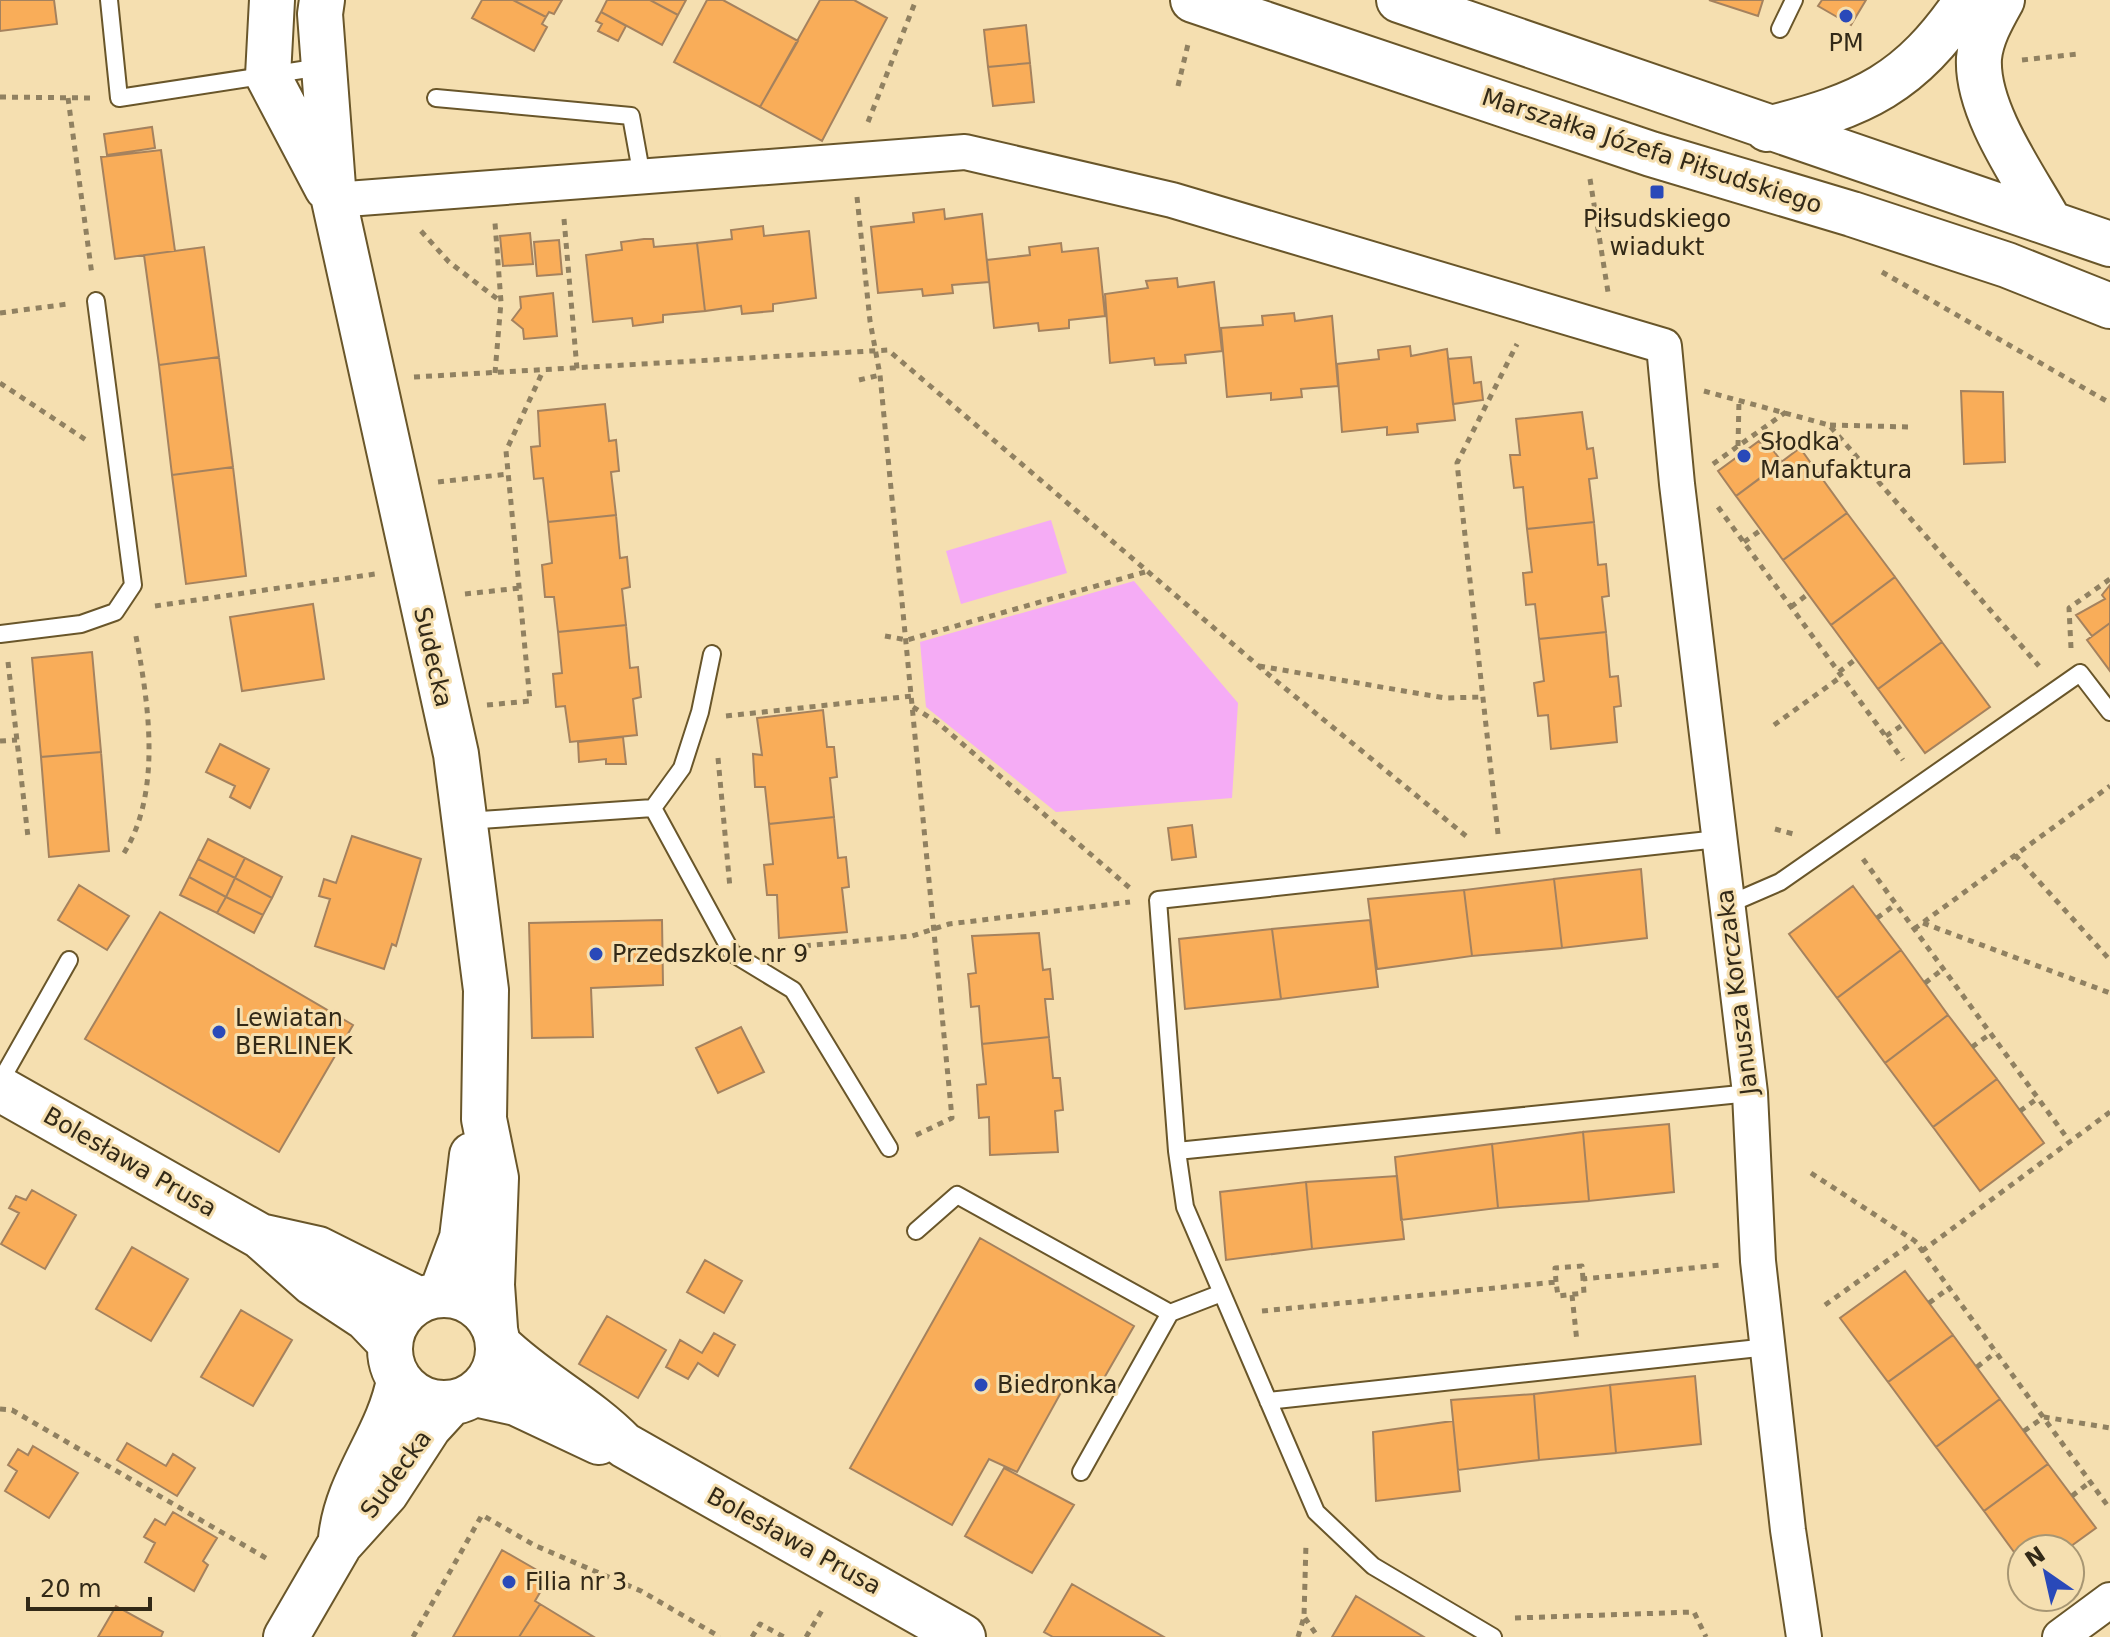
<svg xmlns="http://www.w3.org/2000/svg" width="2110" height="1637" viewBox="0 0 2110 1637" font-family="'DejaVu Sans',sans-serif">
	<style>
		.green { fill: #f5acf5 }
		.building { fill: #f9ad59; stroke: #a5825e; stroke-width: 2 }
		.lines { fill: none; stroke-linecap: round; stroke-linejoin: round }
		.lane-casing { stroke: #69562a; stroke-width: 20 }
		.street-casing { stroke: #69562a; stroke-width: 38 }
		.secondary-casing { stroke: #69562a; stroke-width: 48 }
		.path { stroke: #908161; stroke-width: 5; stroke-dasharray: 6 6; stroke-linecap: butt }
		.lane { stroke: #fff; stroke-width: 16 }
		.street { stroke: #fff; stroke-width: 34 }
		.secondary { stroke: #fff; stroke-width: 44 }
		.poi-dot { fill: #2949b9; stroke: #f5dfb0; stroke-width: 3 }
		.labels { text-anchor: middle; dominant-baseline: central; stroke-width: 6; stroke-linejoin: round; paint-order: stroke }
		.poi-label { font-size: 24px; fill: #322917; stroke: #f5dfb0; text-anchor: start }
		.street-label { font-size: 24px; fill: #322917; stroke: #f5dfb0 }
	</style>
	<rect width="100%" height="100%" fill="#f5dfb0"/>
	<!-- green -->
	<path class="green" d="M1051 520 1067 573 961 604 946 551Z
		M1134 581 1238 703 1232 798 1056 812 926 707 920 642Z"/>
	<!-- building -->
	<path class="building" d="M0 0H54L57 24 0 31Z
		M482 0H513L546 17 542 24 547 27 534 51 472 18Z
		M513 0H562L554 14 549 12 546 17Z
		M607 0H650L678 15 662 45 601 12Z
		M650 0H686L678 15Z
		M707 0H723L798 41 760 107 674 62Z
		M820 0H854L887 18 822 141 760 107Z
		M1709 0H1763L1758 16Z
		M1822 0H1866L1851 25 1818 6Z
		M601 12 626 26 618 41 598 31 602 24 596 21Z
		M1026 25 1030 63 988 67 984 30Z
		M1030 63 1034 102 993 106 988 67Z
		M152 127 155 148 107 155 104 134Z
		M161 150 175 251 115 259 101 157Z
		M944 209 945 219 982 214 989 282 952 285 953 293 923 296 922 289 878 293 871 227 914 222 913 213Z
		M763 226 764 236 809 231 816 298 773 304V311L742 314 741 306 705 311 697 243 732 239 731 230Z
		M530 233 533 264 503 266 500 236Z
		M644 239H653L654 247 697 243 705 311 663 315V322L633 326 632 318 593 322 586 255 622 250 621 242Z
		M559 240 562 274 537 276 534 242Z
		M1061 243 1062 252 1098 248 1105 316 1069 320V328L1039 331 1038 323 994 328 987 260 1030 255 1029 247Z
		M204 247 219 357 159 365 144 255Z
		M1177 278 1178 287 1214 282 1222 351 1185 355 1186 363 1155 365 1154 358 1110 363 1105 294 1148 288 1146 281Z
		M553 293 557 336 524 339 523 329 512 320 521 308 520 297Z
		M1294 313 1295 321 1332 316 1338 386 1301 389 1302 397 1271 400V393L1227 397 1221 328 1263 325 1262 316Z
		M1410 346 1411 356 1447 349 1455 420 1417 424 1418 432 1387 435V427L1342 432 1337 364 1379 359 1378 350Z
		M219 357 233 467 172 475 159 365Z
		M1471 357 1474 383 1481 382 1483 400 1453 404 1448 359Z
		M1961 391 2003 392 2005 462 1964 464Z
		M605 404 609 441 616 440 619 471 611 472 616 515 548 522 543 478 534 479 531 447 540 446 538 411Z
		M1582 412 1587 449 1593 448 1597 478 1589 479 1594 522 1527 529 1523 487 1514 488 1510 455H1520L1516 419Z
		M1759 441 1767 452 1772 449 1782 462 1736 496 1718 471Z
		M1800 448 1847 513 1783 560 1736 496Z
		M233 467 246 576 186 584 172 475Z
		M1847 513 1895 577 1831 625 1783 560Z
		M616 515 620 558 627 557 630 587 622 589 626 625 558 632 554 597H545L542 565 552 563 548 522Z
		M1594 522 1598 565 1606 564 1609 596 1602 597 1606 632 1539 639 1535 604 1526 605 1523 573 1532 572 1527 529Z
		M1895 577 1942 642 1878 689 1831 625Z
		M2110 585V623L2092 636 2076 615 2105 599 2102 595Z
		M313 604 324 679 242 691 230 617Z
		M2110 623V671L2087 640Z
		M626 625 630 668 638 667 641 697 633 699 637 735 570 742 565 706 556 707 553 674 562 673 558 632Z
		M1606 632 1610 677 1618 676 1621 706 1614 707 1617 742 1551 749 1548 715 1538 716 1534 683 1544 681 1539 639Z
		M1942 642 1990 707 1925 753 1878 689Z
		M92 652 101 752 41 757 32 658Z
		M823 710 827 747H834L837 777 830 778 834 817 769 824 765 787H755L753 754 762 755 757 718Z
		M623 737 626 764H606V759L579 762 578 742Z
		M220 744 269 769 250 808 230 797 235 786 206 772Z
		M101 752 109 851 49 857 41 757Z
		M834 817 838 858 846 857 849 887 842 888 847 932 779 938 777 895H767L764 865 773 864 769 824Z
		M1192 825 1196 857 1172 860 1168 828Z
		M352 836 421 859 396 946 392 944 384 969 315 946 330 899 319 896 324 879 336 883Z
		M208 839 245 858 235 878 198 859Z
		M245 858 282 877 272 898 235 878Z
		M198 859 235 878 226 897 189 877Z
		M1641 869 1647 938 1562 948 1554 879Z
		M189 877 226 897 217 913 180 895Z
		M235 878 272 898 263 915 226 897Z
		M1554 879 1562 948 1472 956 1464 890Z
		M79 885 129 916 107 950 58 920Z
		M1853 886 1901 950 1837 998 1789 934Z
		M1464 890 1472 956 1377 969 1368 899Z
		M226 897 263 915 254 933 217 913Z
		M160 912 353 1025 279 1152 85 1039Z
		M662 920 663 985 591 988 593 1037 532 1038 529 923Z
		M1370 920 1378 987 1281 999 1272 929Z
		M1272 929 1281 999 1185 1009 1179 939Z
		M1039 933 1043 970 1050 969 1053 999H1045L1049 1037 982 1044 979 1006 971 1007 969 982 968 974 976 973 972 936Z
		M1901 950 1948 1015 1885 1063 1837 998Z
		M1948 1015 1997 1079 1933 1127 1885 1063Z
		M741 1027 764 1072 718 1093 696 1048Z
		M1049 1037 1053 1078H1060L1063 1110 1055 1111 1058 1152 990 1155 989 1117 979 1118 977 1085 986 1084 982 1044Z
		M1997 1079 2044 1143 1980 1191 1933 1127Z
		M1669 1124 1674 1192 1589 1201 1583 1132Z
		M1583 1132 1589 1201 1498 1208 1492 1144Z
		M1492 1144 1498 1208 1401 1220 1395 1157Z
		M1397 1176 1404 1239 1312 1249 1306 1182Z
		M1306 1182 1312 1249 1226 1260 1220 1192Z
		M32 1190 76 1215 45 1269 1 1244 19 1213 9 1208 16 1196 26 1200Z
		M980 1238 1134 1326 1096 1392 1069 1378 1017 1472 989 1459 952 1525 850 1468Z
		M132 1247 188 1279 151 1341 96 1309Z
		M705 1260 742 1281 724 1313 687 1292Z
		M1905 1271 1953 1335 1888 1382 1840 1318Z
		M241 1310 292 1340 253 1406 201 1377Z
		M607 1316 666 1350 638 1398 579 1364Z
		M714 1333 735 1345 718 1376 698 1363 688 1379 666 1367 680 1340 702 1353Z
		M1953 1335 2000 1399 1936 1447 1888 1382Z
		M1695 1376 1701 1444 1616 1453 1610 1385Z
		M1610 1385 1616 1453 1539 1460 1534 1394Z
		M1534 1394 1539 1460 1458 1470 1451 1400Z
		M2000 1399 2048 1464 1984 1511 1936 1447Z
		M1453 1421 1460 1491 1376 1501 1373 1432Z
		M127 1443 166 1466 173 1454 195 1468 177 1496 117 1460Z
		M33 1446 78 1473 49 1518 5 1491 17 1471 8 1465 18 1449 28 1455Z
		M2048 1464 2096 1528 2067 1549H2022V1563L1984 1511Z
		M1004 1468 1074 1505 1032 1573 965 1536Z
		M173 1512 217 1538 203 1561 208 1565 194 1591 145 1562 155 1543 144 1537 155 1519 165 1525Z
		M502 1550 549 1577 535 1601 540 1604 519 1637H453Z
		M1072 1584 1164 1637H1053L1044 1632Z
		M1356 1596 1424 1637H1332Z
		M540 1604 594 1637H519Z
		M116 1606 163 1632 161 1637H98Z"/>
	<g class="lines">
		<defs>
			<path id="lane" d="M109 0 119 98 321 67
				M1780 29 1794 0
				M436 98 631 116 642 177
				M0 634 81 624 115 612 133 585 96 301
				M653 808 682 768 700 712 712 654
				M466 821 653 808 732 953 793 990 889 1148
				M1727 905 1780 882 2080 673 2110 712
				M0 1082 69 960
				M1177 1151 1750 1093
				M916 1231 957 1195 1170 1313 1219 1294
				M1268 1401 1768 1347
				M1081 1472 1170 1313
				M1493 1637 1373 1566 1316 1512 1185 1207 1177 1151 1158 900 1718 839"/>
			<path id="street" d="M334 200 965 152 1172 200 1664 346 1677 484 1750 1093 1758 1261 1788 1530 1804 1637
				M2060 1637 2110 1600"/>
			<path id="secondary" d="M272 0 268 76 327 188
				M322 0 320 14 334 200 456 754 486 990 484 1119 496 1178 492 1285 495 1328
				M1193 0 1651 154 1852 214 2007 265 2110 306
				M1399 0 2110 244
				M2002 0C1992 18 1981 37 1979 58 1976 111 2025 178 2050 223
				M1767 129C1864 105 1910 84 1967 0
				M0 1089 260 1236 313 1283 366 1318 390 1343
				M264 1237 318 1249 420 1300
				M441 1294 462 1238 472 1155
				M390 1349a54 54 0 1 1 108 0a54 54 0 1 1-108 0Z
				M499 1345C538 1383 586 1406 624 1445L963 1637
				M475 1394 516 1403 599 1442
				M341 1538C347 1480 389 1436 399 1380
				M286 1637 340 1544 386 1493 429 1427 451 1403"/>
		</defs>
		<!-- lane casing -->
		<use href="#lane" class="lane-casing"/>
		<!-- street casing -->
		<use href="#street" class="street-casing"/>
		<!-- secondary casing -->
		<use href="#secondary" class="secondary-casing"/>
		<!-- path -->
		<path class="path" d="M2022 60 2078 54
			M1178 86 1189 40
			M0 97 91 98
			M68 98 92 275
			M868 122 916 0
			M1590 179 1608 292
			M857 197 870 321 880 375 952 1118 912 1137
			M564 219 577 369
			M421 231 449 262 500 301
			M1882 272 2110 403
			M0 313 68 304
			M495 373 501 302 495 223
			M414 377 888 350 1275 680 1466 836
			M859 380 880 375
			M0 383 86 440
			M1704 391 1829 425 2039 666
			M1830 425 1910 427
			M1738 446 1739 400
			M1713 464 1786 412
			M438 482 508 474
			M1718 507 1903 760
			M1744 542 1761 530
			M465 594 520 588
			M155 606 375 574
			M1791 607 1808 594
			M885 636 907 640 1145 572
			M2071 648 2069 608 2110 579
			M8 662 28 837
			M1259 666 1445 698 1483 697
			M1839 672 1856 659
			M487 705 530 701 506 451 543 371
			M913 707 937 722 1131 889
			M726 716 912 696
			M1774 725 1842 676
			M1886 736 1904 724
			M0 741 17 740
			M718 758 730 888
			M1775 829 1797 835
			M1498 834 1457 463 1517 344
			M124 853C163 790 148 700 135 631
			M2015 855 2110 960
			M1863 859 2070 1142
			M1877 918 1896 904
			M1923 923 2110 993
			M1914 929 2110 786
			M781 948 912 936 949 924 1130 902
			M1925 983 1943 969
			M1972 1047 1990 1034
			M2020 1111 2038 1098
			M1811 1173 1915 1241 2110 1509
			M1922 1251 2110 1112
			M1556 1282 1555 1268 1582 1266 1583 1279
			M1572 1295 1577 1342
			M1929 1303 1949 1288
			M1825 1305 1915 1241
			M1262 1311 1556 1282 1558 1296 1584 1293 1583 1279 1721 1265
			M1977 1367 1996 1352
			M0 1409 12 1410 271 1561
			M2024 1431 2044 1417 2110 1428
			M2072 1496 2090 1482
			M1305 1618 1318 1637
			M1515 1618 1694 1612 1706 1637
			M413 1637 482 1515 534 1545 641 1591 720 1637
			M752 1637 760 1624 784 1637
			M806 1637 824 1607
			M1298 1637 1304 1617 1306 1543"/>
		<!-- lane -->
		<use href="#lane" class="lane"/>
		<!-- street -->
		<use href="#street" class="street"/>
		<!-- secondary -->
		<use href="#secondary" class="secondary"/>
	</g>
	<!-- markers -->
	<g class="poi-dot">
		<circle cx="1846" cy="16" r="8"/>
		<rect x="1649" y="184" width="16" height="16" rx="4"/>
		<circle cx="1744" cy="456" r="8"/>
		<circle cx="596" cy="954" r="8"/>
		<circle cx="219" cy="1032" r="8"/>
		<circle cx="981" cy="1385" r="8"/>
		<circle cx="509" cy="1582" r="8"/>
	</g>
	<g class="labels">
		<!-- poi labels -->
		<g class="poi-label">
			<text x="1846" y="43" text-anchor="middle">PM</text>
			<text x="1657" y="219" text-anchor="middle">Piłsudskiego<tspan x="1657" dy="28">wiadukt</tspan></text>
			<text x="1760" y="442">Słodka<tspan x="1760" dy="28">Manufaktura</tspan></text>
			<text x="612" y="954">Przedszkole nr 9</text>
			<text x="235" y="1018">Lewiatan<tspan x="235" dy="28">BERLINEK</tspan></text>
			<text x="997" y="1385">Biedronka</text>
			<text x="525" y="1582">Filia nr 3</text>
		</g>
		<!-- street labels -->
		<g class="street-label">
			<text transform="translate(1652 151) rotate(18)">Marszałka Józefa Piłsudskiego</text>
			<text transform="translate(433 657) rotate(77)">Sudecka</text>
			<text transform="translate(1737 992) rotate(-97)">Janusza Korczaka</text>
			<text transform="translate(130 1162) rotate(30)">Bolesława Prusa</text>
			<text transform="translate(396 1474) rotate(-54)">Sudecka</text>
			<text transform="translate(794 1541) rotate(29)">Bolesława Prusa</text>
		</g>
	</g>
	<!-- north arrow -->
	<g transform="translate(2046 1573) rotate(326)"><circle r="38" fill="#f5dfb0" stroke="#a79673" stroke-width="2"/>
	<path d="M0-6L14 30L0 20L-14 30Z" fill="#2949b9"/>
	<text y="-12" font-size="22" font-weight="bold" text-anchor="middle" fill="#322917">N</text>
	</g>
	<!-- scale -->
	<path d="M28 1597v12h122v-12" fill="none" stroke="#322917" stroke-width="4"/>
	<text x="40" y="1597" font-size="24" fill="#322917" stroke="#f5dfb0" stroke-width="6" paint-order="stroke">20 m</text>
</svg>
